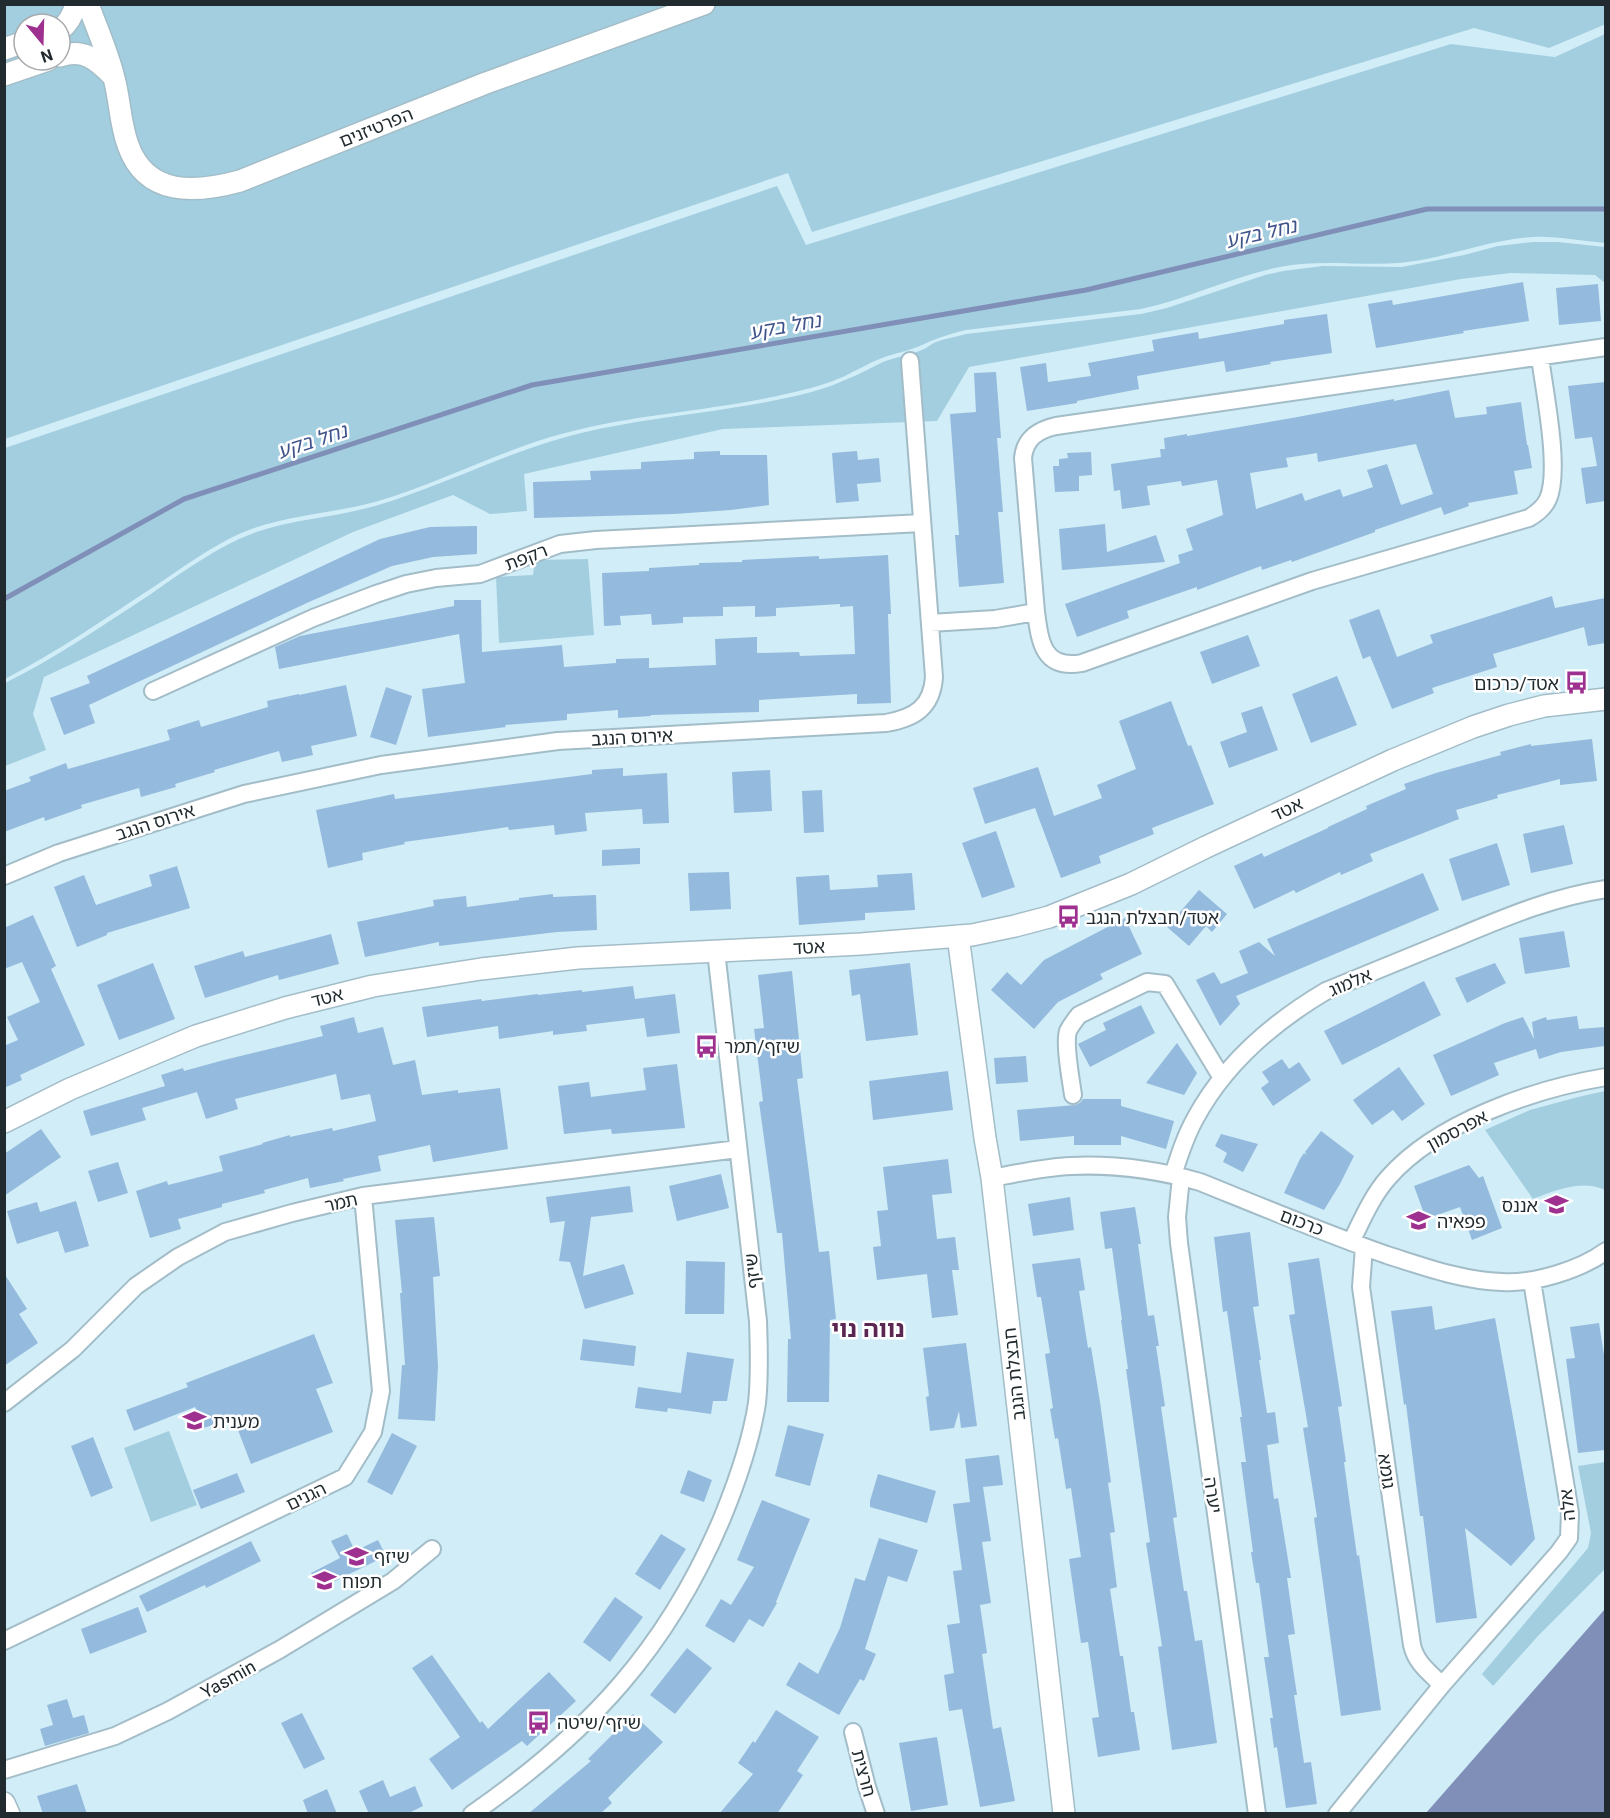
<svg xmlns="http://www.w3.org/2000/svg" width="1610" height="1818" viewBox="0 0 1610 1818" font-family="Roboto,'Noto Sans Hebrew',sans-serif">
	<style>
		.green { fill: #a3cedf; fill-rule: evenodd }
		.water { fill: #7f8fb8 }
		.lines { fill: none; stroke-linecap: round; stroke-linejoin: round }
		.stream { stroke: #7f8fb8; stroke-width: 5 }
		.building { fill: #94badd; fill-rule: evenodd }
		.minor-casing { stroke: #a3bdc8; stroke-width: 20 }
		.tertiary-casing { stroke: #a3bdc8; stroke-width: 24 }
		.minor { stroke: #fff; stroke-width: 16 }
		.tertiary { stroke: #fff; stroke-width: 21 }
		.labels { text-anchor: middle; dominant-baseline: central; stroke-width: 5; stroke-linejoin: round; paint-order: stroke }
		.street-label { font-size: 18px; fill: #212b2f; stroke: #fff }
		.poi-label { font-size: 18px; fill: #212b2f; stroke: #fff; text-anchor: start }
		.water-label { font-size: 20px; font-style: italic; fill: #40548c; stroke: #fff }
		.district-label { font-size: 24px; font-weight: bold; fill: #5c2653; stroke: #fff }
	</style>
	<rect width="100%" height="100%" fill="#d1edf7"/>
	<!-- green -->
	<path class="green" d="M1605 4 1606 24 1549 48 1474 28 812 232 788 173 5 439 4 5ZM24 24H60V60H24Z
		M1605 34V243C1581 241 1557 236 1533 237 1487 240 1444 259 1399 263 1359 266 1320 259 1280 267 1232 276 1188 299 1141 309L966 330C949 334 937 338 922 345 909 351 895 353 882 358 869 363 857 370 845 376 827 384 809 389 790 393 716 411 639 413 565 433 500 450 440 483 375 502 330 514 282 515 239 534 209 548 182 568 155 586 106 618 57 652 5 679V448L777 186 806 245 1451 44 1555 57Z
		M1533 242H1558L1605 247V283L1595 275 1510 273 1461 279 969 367 937 421 723 429 524 474 527 511 490 514 453 495 353 532 44 677 33 714 46 750 5 766V683C56 658 103 625 151 594 179 574 208 554 239 539 282 519 330 519 375 506 440 487 500 455 566 437 639 417 716 414 791 397 809 393 828 388 845 380 858 375 870 368 883 362 896 357 910 355 922 350 927 348 931 344 936 342 946 338 956 337 966 334L1141 314 1167 308 1265 275 1283 271 1323 266 1402 267 1464 255 1498 246Z
		M588 559 594 635 499 643 496 577 533 575 535 560Z
		M1605 1091V1190C1583 1179 1555 1190 1533 1199L1485 1130 1530 1110 1578 1097Z
		M169 1431 197 1505 151 1522 124 1448Z
		M1605 1462V1569L1538 1636 1493 1686 1482 1674 1588 1548 1591 1533 1578 1466Z"/>
	<!-- water -->
	<path class="water" d="M1605 1609V1813H1426Z"/>
	<g class="lines">
		<!-- stream -->
		<path class="stream" d="M4 599 184 499 532 385 1086 290 1427 209H1606"/>
	</g>
	<!-- building -->
	<path class="building" d="M1523 282 1529 321 1463 331 1464 333 1376 348 1368 304 1392 300 1393 305Z
		M1598 284 1601 321 1559 325 1556 288Z
		M1327 314 1332 353 1270 362 1271 364 1226 372 1224 361 1137 376 1139 389 1077 401V403L1027 411 1020 367 1046 363 1048 382 1091 376 1088 363 1154 351 1152 340 1198 332 1199 339 1284 324V320Z
		M996 372 1001 438H997L1003 512H998L1004 583 959 587 955 535H959L950 414 976 412 974 373Z
		M1605 382V501L1586 504 1581 468 1597 466 1592 437 1575 439 1568 386Z
		M1449 390 1455 418 1487 414 1486 407 1521 402 1527 445H1528L1532 468 1514 471 1518 494 1468 503 1469 506 1444 515 1441 507 1375 530V532L1292 562 1291 560 1262 570 1261 566 1197 590V587L1127 611 1129 618 1077 637 1065 604 1180 563 1178 555 1193 550 1186 529 1223 515 1217 480 1182 486 1181 481 1147 486 1150 505 1122 509 1120 490 1114 491 1111 464 1161 457 1160 449H1165L1164 438 1187 434V436L1292 418 1394 399V401ZM1416 444 1433 494 1401 505 1387 464 1367 470 1373 487 1343 497 1340 489 1305 501 1302 493 1256 509 1250 473 1288 467 1286 458 1317 453 1318 462Z
		M720 451V455H767L769 505 731 510 674 514 534 518 533 482 591 480 590 471 641 469V462L694 459V452Z
		M857 451 858 460 879 458 881 482 857 484 859 501 836 503 832 453Z
		M1091 452 1092 475 1079 476V491L1055 492 1053 466H1059V459L1068 458 1067 453Z
		M1105 524 1107 552 1156 535 1165 562 1062 570 1059 529Z
		M477 526V554L433 557 392 566 309 602 89 705 95 723 64 735 50 698 90 683 87 676 380 539 430 527Z
		M888 555 891 614H888L891 703 857 704V694L759 700V712L651 715V716L618 718V710L567 714V720L505 725 506 727 428 737 422 689 465 683 459 634 279 669 275 647 300 636 454 606V600H481L482 652 562 645 564 667 616 663V659L649 658V668L716 665 715 639 757 637V653L799 652 800 656 855 654 853 606 840 607V604L776 608V616L755 617V606L723 607V616L683 617V623L652 625 651 614 620 616 621 625 604 626 602 573 649 571V568L699 565V563L742 562V560L819 556V559Z
		M1552 596 1555 608 1605 598V643L1588 646 1584 627 1493 654 1497 667 1432 688 1434 693 1392 709 1370 656 1363 659 1349 620 1379 609 1397 657 1433 643 1430 635Z
		M1248 635 1260 666 1212 684 1200 652Z
		M1337 676 1357 725 1311 743 1292 694Z
		M346 685 357 736 311 746 313 755 282 762 279 751 214 770 215 772 175 784 176 787 141 797 139 788 81 805 82 808 45 821 44 817 4 832V791L31 781 29 777 66 763 68 769 170 740 167 730 199 720 201 727 268 707 267 701 299 694V695Z
		M386 687 412 696 396 745 370 737Z
		M1171 701 1188 746 1191 745 1214 804 1152 828 1154 834 1099 856 1101 863 1061 878 1035 808 985 824 973 788 1038 767 1054 816 1102 798 1097 785 1136 769 1119 721Z
		M1262 706 1278 750 1229 768 1220 742 1247 732 1241 713Z
		M1592 739 1597 781 1560 785V779L1497 795 1498 798 1456 810 1459 819 1370 854 1373 861 1341 875 1340 872 1296 893 1294 890 1254 909 1234 866 1262 853 1264 857 1328 828V827L1367 809 1366 806 1406 789 1404 784 1436 773 1501 755 1500 752 1531 744V746Z
		M623 768V776L667 773 669 823 643 824 642 809 585 813 587 831 555 835 554 825 509 830 508 827 447 836 404 842 405 844 362 853 363 860 328 868 316 810 394 794 395 799 592 774V770Z
		M770 770 772 811 734 813 732 772Z
		M822 790 824 832 804 833 802 791Z
		M1564 825 1573 864 1531 873 1523 834Z
		M996 831 1015 887 982 898 962 843Z
		M1497 843 1510 885 1462 901 1449 859Z
		M640 848V864L602 866V850Z
		M177 866 190 908 107 933V935L77 947 54 887 84 875 96 905 152 886 149 875Z
		M729 872 731 909 690 911 688 873Z
		M912 873 915 910 865 913V920L799 925 796 877 829 875 830 890 878 887 877 875Z
		M1423 873 1439 910 1236 996 1240 1004 1220 1026 1196 980 1214 972 1221 984 1248 973 1239 951 1259 942 1275 956 1267 939Z
		M1199 890 1227 914 1212 932 1206 926 1189 946 1167 927Z
		M553 894V897L596 895 597 930 557 932 439 946V942L365 957 357 922 434 906 433 900 466 896 467 907 519 900V898Z
		M33 915 56 966 51 969 85 1045 20 1075 22 1080 4 1088V1041L6 1045 18 1040 7 1017 40 1002 22 962 4 969V928Z
		M1125 918 1142 954 1100 974 1103 979 1058 1002 1034 1029 991 990 1007 972 1021 985 1044 960Z
		M1564 931 1570 967 1525 974 1519 938Z
		M331 934 339 964 279 980 278 975 205 998 194 966 243 951 245 957Z
		M153 963 175 1019 119 1040 97 985Z
		M910 963 918 1035 866 1041 860 994 852 996 849 970Z
		M1495 963 1506 983 1467 1003 1455 978Z
		M792 971 803 1078 797 1079 819 1252 829 1251 836 1319 830 1320 829 1402H787L788 1339H791L782 1233H777L759 1102 763 1101 754 1029 764 1028 758 975Z
		M1424 981 1441 1015 1342 1065 1324 1031Z
		M633 986 635 999 675 994 680 1033 647 1037 644 1018 586 1025 587 1031 553 1035V1031L499 1039 498 1026 427 1037 422 1007 481 999 482 1001 538 994V995L582 990V992Z
		M1141 1005 1155 1033 1090 1067 1078 1044 1106 1030 1103 1023Z
		M1577 1016 1579 1029 1605 1027V1046L1561 1052 1539 1059 1536 1049 1494 1063 1499 1075 1451 1096 1433 1055 1505 1023 1523 1017 1534 1039 1532 1022 1546 1017 1547 1020Z
		M354 1017 358 1033 383 1027 393 1065 415 1060 422 1095 458 1090V1093L500 1088 508 1149 433 1162 430 1145 378 1156 381 1171 343 1179 344 1181 310 1188 308 1178 264 1190 265 1193 222 1204V1207L178 1219 181 1229 150 1238 136 1191 167 1181 168 1185 223 1171 219 1156 263 1144 262 1143 290 1135V1137L332 1128 333 1131 376 1121 370 1094 341 1100 336 1074 235 1099 238 1109 206 1119 197 1092 142 1108 146 1120 91 1136 83 1111 165 1086 161 1075 183 1068 184 1071 224 1060 323 1036 320 1026Z
		M1177 1043 1197 1073 1184 1095 1146 1083Z
		M1026 1056 1028 1082 996 1084 994 1058Z
		M1282 1059 1289 1069 1299 1062 1311 1080 1273 1106 1261 1088 1269 1082 1262 1072Z
		M677 1064 685 1128 612 1134 611 1129 564 1134 558 1086 589 1082 591 1097 646 1090 643 1068Z
		M1399 1067 1425 1104 1402 1121 1393 1110 1372 1125 1353 1100Z
		M948 1071 953 1110 873 1120 869 1081Z
		M1083 1099H1121V1106L1174 1121 1166 1149 1121 1136V1145H1074V1136L1020 1141 1017 1110 1075 1105 1080 1103Z
		M41 1129 61 1157 4 1196V1154Z
		M1321 1131 1354 1156 1340 1184 1324 1210 1284 1193 1300 1159 1304 1153 1307 1155 1305 1152Z
		M1221 1134 1258 1144 1243 1172 1223 1162 1227 1153 1215 1146Z
		M948 1159 952 1193 932 1195 937 1239 955 1237 959 1270H952L958 1315 932 1318 927 1274 877 1280 873 1247 881 1246 877 1211 888 1210 883 1167Z
		M118 1162 128 1193 98 1202 88 1171Z
		M1469 1165 1479 1178 1483 1176 1502 1228 1472 1240 1460 1207 1426 1219 1414 1186Z
		M721 1174 729 1208 677 1221 669 1186Z
		M630 1186 633 1212 591 1217 583 1276 624 1264 634 1294 585 1309 570 1262 559 1261 565 1221 550 1223 546 1197Z
		M1070 1197 1074 1230 1033 1236 1028 1204Z
		M76 1201 89 1246 65 1253 58 1231 17 1244 7 1211 37 1202 40 1212Z
		M1135 1207 1141 1244H1138L1148 1316 1154 1315 1159 1346H1156L1165 1406 1161 1407 1177 1517 1173 1518 1184 1591H1187L1195 1641 1202 1640 1217 1743 1172 1750 1158 1647 1162 1646 1146 1543 1150 1542 1126 1369H1128L1121 1320H1122L1112 1248 1105 1249 1100 1212Z
		M434 1217 440 1276 433 1277 438 1366 435 1421 398 1419 402 1365H405L400 1293H402L395 1220Z
		M1250 1232 1259 1306 1253 1307 1261 1360H1259L1267 1413 1275 1412 1279 1443 1267 1445 1274 1499 1278 1498 1291 1578H1287L1295 1634 1288 1635 1297 1695H1294L1304 1763 1311 1762 1317 1804 1286 1808 1277 1747 1274 1748 1270 1718H1273L1264 1657H1269L1259 1583H1256L1251 1552H1253L1241 1462H1246L1240 1417H1242L1227 1311 1223 1312 1214 1237Z
		M1080 1258 1085 1290 1079 1291 1088 1348 1091 1347 1100 1402 1111 1482 1108 1483 1115 1532 1110 1533 1117 1587 1110 1589 1120 1656H1123L1131 1712H1134L1140 1750 1098 1757 1092 1718 1099 1717 1088 1642 1081 1643 1069 1559 1081 1557 1071 1488 1066 1489 1058 1438 1055 1439 1050 1409 1053 1408 1045 1354 1050 1353 1041 1297H1037L1032 1264Z
		M1319 1258 1342 1406 1338 1407 1346 1462H1344L1349 1499 1357 1556 1359 1555 1381 1710 1341 1716 1314 1518 1317 1517 1303 1428 1308 1427 1289 1315 1295 1314 1288 1263Z
		M686 1261 725 1262 724 1314H685Z
		M4 1273 27 1309 19 1314 38 1343 4 1366Z
		M1432 1306 1435 1330 1495 1318 1535 1539 1511 1566 1465 1528 1477 1618 1436 1623 1423 1516H1420L1406 1404 1404 1405 1391 1311Z
		M1599 1323 1604 1355H1605V1450L1578 1453 1566 1359 1575 1358 1570 1327Z
		M314 1334 333 1383 316 1389 333 1432 251 1464 233 1417 204 1428 195 1407 134 1431 126 1410 188 1387 186 1383Z
		M583 1339 636 1346 634 1366 580 1360Z
		M966 1343 977 1426 961 1428 959 1411 954 1428 930 1431 926 1397 929 1396 923 1348Z
		M687 1352 734 1359 727 1401H713L711 1414 668 1408 667 1412 635 1408 638 1387 681 1393Z
		M788 1425 824 1434 810 1486 775 1476Z
		M392 1433 417 1446 392 1495 367 1482Z
		M93 1437 113 1488 91 1497 71 1446Z
		M999 1455 1003 1485 983 1487 991 1541 982 1542 991 1603 980 1605 987 1653 982 1654 993 1729 1001 1727 1015 1801 980 1807 962 1709 949 1711 944 1675 954 1673 947 1625 960 1623 953 1571 962 1570 953 1504 970 1502 965 1459Z
		M688 1470 712 1480 704 1502 680 1493Z
		M237 1473 245 1492 201 1509 193 1490Z
		M878 1474 936 1491 927 1523 870 1507V1501Z
		M762 1500 810 1519 776 1602 777 1603 763 1627 749 1619 734 1643 705 1626 721 1599 731 1605 754 1567 737 1560Z
		M347 1534 355 1551 378 1540 386 1556 319 1589 311 1573 340 1558 331 1541Z
		M661 1534 686 1549 660 1590 635 1574Z
		M879 1538 918 1550 907 1582 888 1576 865 1649 876 1654 864 1681 860 1679 839 1715 786 1685 799 1662 818 1674 840 1628 855 1578 865 1581Z
		M251 1541 261 1561 206 1588 205 1585 147 1612 139 1596Z
		M615 1597 643 1617 610 1662 583 1642Z
		M138 1607 147 1632 90 1654 81 1629Z
		M687 1648 712 1668 675 1714 650 1695Z
		M432 1655 480 1723 482 1721 488 1729 549 1672 576 1701 527 1746 522 1741 452 1790 429 1759 460 1737 412 1668Z
		M67 1699 73 1718 84 1715 89 1733 45 1746 40 1729 53 1725 47 1705Z
		M776 1710 819 1737 797 1771 803 1775 777 1814H719L753 1774 738 1763 753 1741 755 1743Z
		M302 1713 325 1759 304 1769 281 1723Z
		M633 1714 663 1742 608 1798 612 1803 600 1814H528L591 1761 588 1759Z
		M937 1737 948 1805 911 1811 899 1743Z
		M383 1780 390 1797 415 1786 423 1806 407 1814H369L359 1791Z
		M77 1784 87 1814H43L37 1796Z
		M327 1789 337 1814H308L303 1800Z"/>
	<g class="lines">
		<defs>
			<path id="minor" d="M1036 612 1023 458C1025 438 1038 430 1056 426L1606 347
				M930 623 995 619 1036 612C1040 642 1043 670 1082 663L1312 581 1529 518C1537 513 1544 508 1548 499 1561 470 1544 390 1540 357
				M153 691 313 618 376 594 406 584 436 578 480 574 560 544 596 540 922 523
				M4 876 59 853 244 794 381 765 558 741 886 723C915 718 932 707 934 677L910 361
				M1073 1095C1071 1080 1064 1044 1068 1031 1071 1025 1075 1020 1079 1015L1147 982 1165 984 1222 1078
				M1173 1175C1179 1156 1185 1137 1195 1119 1225 1063 1272 1023 1326 991 1370 973 1414 955 1458 937 1506 917 1553 897 1606 889
				M1181 1177 1177 1217 1179 1243 1257 1814
				M992 1178C1018 1173 1045 1167 1071 1166 1115 1164 1158 1170 1200 1182 1262 1207 1324 1233 1387 1255 1425 1267 1463 1281 1502 1282 1534 1284 1580 1270 1606 1251
				M1351 1242C1362 1220 1372 1196 1388 1178 1437 1122 1534 1089 1606 1077
				M1364 1247 1361 1287 1412 1645C1416 1663 1429 1672 1442 1685
				M4 1403 73 1349 136 1286 178 1257 225 1232 292 1213 363 1196 738 1149
				M4 1641 345 1477 373 1432 381 1391 363 1196
				M853 1732 867 1787 876 1814
				M4 1770 115 1736 168 1711 279 1650 393 1581 432 1549
				M472 1814C589 1733 668 1648 723 1516 738 1479 751 1442 757 1403 760 1376 759 1348 758 1321L716 951
				M1337 1814 1442 1685 1559 1552 1569 1538 1570 1513 1532 1281"/>
			<path id="tertiary" d="M88 4C97 29 108 53 114 78 120 100 120 124 128 145 146 197 196 193 240 181L486 83 704 4
				M60 30C69 23 73 15 76 4
				M4 49 24 42
				M60 56C84 48 97 60 113 76
				M4 75 48 60
				M958 936 985 1138 992 1178 1064 1814
				M4 1122 70 1089 196 1036 285 1008 373 986 481 969 578 958 861 944 972 935 1015 926 1049 917 1131 884 1206 847 1393 760 1473 727 1509 715 1544 706 1606 699
				M4 1803 9 1814"/>
		</defs>
		<!-- minor casing -->
		<use href="#minor" class="minor-casing"/>
		<!-- tertiary casing -->
		<use href="#tertiary" class="tertiary-casing"/>
		<!-- minor -->
		<use href="#minor" class="minor"/>
		<!-- tertiary -->
		<use href="#tertiary" class="tertiary"/>
	</g>
	<!-- icons -->
	<defs>
		<symbol id="bus-bare" viewBox="-9 -9 18 18"><path d="M-5-6H5V4H4V6H2V4H-2V6H-4V4H-5ZM-3.5-4V0h7V-4ZM-3.5 1.2v1.5H-2V1.2ZM2 1.2v1.5H3.5V1.2Z" fill="#9e308f" stroke="#fff" stroke-width="2.5" paint-order="stroke"/></symbol>
		<symbol id="school-bare" viewBox="-9 -9 18 18"><path d="M0-5L7-2L0 1L-7-2ZM-4 1L0 2.5L4 1V4Q0 6-4 4Z" fill="#9e308f" stroke="#fff" stroke-width="2.5" paint-order="stroke"/></symbol>
	</defs>
	<g fill-rule="evenodd">
		<use href="#bus-bare" x="1560" y="666" width="33" height="33"/>
		<use href="#bus-bare" x="1052" y="900" width="33" height="33"/>
		<use href="#bus-bare" x="690" y="1030" width="33" height="33"/>
		<use href="#school-bare" x="1540" y="1188" width="33" height="33"/>
		<use href="#school-bare" x="1402" y="1204" width="33" height="33"/>
		<use href="#school-bare" x="178" y="1404" width="33" height="33"/>
		<use href="#school-bare" x="340" y="1540" width="33" height="33"/>
		<use href="#school-bare" x="308" y="1564" width="33" height="33"/>
		<use href="#bus-bare" x="522" y="1706" width="33" height="33"/>
	</g>
	<g class="labels">
		<!-- street labels -->
		<g class="street-label">
			<text transform="translate(376 127) rotate(-22)">הפרטיזנים</text>
			<text transform="translate(526 557) rotate(-21)">רקפת</text>
			<text transform="translate(632 737) rotate(-3)">אירוס הנגב</text>
			<text transform="translate(1287 809) rotate(-25)">אטד</text>
			<text transform="translate(155 822) rotate(-18)">אירוס הנגב</text>
			<text transform="translate(809 947) rotate(-3)">אטד</text>
			<text transform="translate(1350 982) rotate(-23)">אלמוג</text>
			<text transform="translate(327 997) rotate(-14)">אטד</text>
			<text transform="translate(1457 1130) rotate(-28)">אפרסמון</text>
			<text transform="translate(341 1202) rotate(-13)">תמר</text>
			<text transform="translate(1302 1222) rotate(21)">כרכום</text>
			<text transform="translate(752 1271) rotate(-96)">שיזף</text>
			<text transform="translate(1014 1374) rotate(-96)">חבצלת הנגב</text>
			<text transform="translate(1387 1471) rotate(82)">גומא</text>
			<text transform="translate(1213 1495) rotate(82)">יערה</text>
			<text transform="translate(306 1496) rotate(-26)">הגנים</text>
			<text transform="translate(1567 1505) rotate(-96)">אלה</text>
			<text transform="translate(228 1679) rotate(-29)">Yasmin</text>
			<text transform="translate(864 1773) rotate(75)">חרצית</text>
		</g>
		<!-- poi labels -->
		<g class="poi-label">
			<text x="1559" y="683" text-anchor="end">אטד/כרכום</text>
			<text x="1086" y="917">אטד/חבצלת הנגב</text>
			<text x="724" y="1046">שיזף/תמר</text>
			<text x="1538" y="1205" text-anchor="end">אננס</text>
			<text x="1437" y="1221">פפאיה</text>
			<text x="213" y="1421">מענית</text>
			<text x="374" y="1556">שיזף</text>
			<text x="342" y="1581">תפוח</text>
			<text x="557" y="1722">שיזף/שיטה</text>
		</g>
		<!-- water labels -->
		<g class="water-label">
			<text transform="translate(1261 233) rotate(-13)">נחל בקע</text>
			<text transform="translate(785 326) rotate(-10)">נחל בקע</text>
			<text transform="translate(312 441) rotate(-18)">נחל בקע</text>
		</g>
		<!-- district labels -->
		<g class="district-label">
			<text x="868" y="1329">נווה נוי</text>
		</g>
	</g>
	<!-- border -->
	<rect width="1610" height="1818" fill="none" stroke="#212b2f" stroke-width="12"/>
	<!-- north arrow -->
	<g transform="translate(42 42) rotate(161)"><circle r="28" fill="#ffffff" stroke="#a6aaac" stroke-width="1.5"/>
	<path d="M0-4.5L10 22L0 15L-10 22Z" fill="#9e308f"/>
	<text y="-9" font-size="16" font-weight="bold" text-anchor="middle" fill="#212b2f">N</text>
	</g>
</svg>
